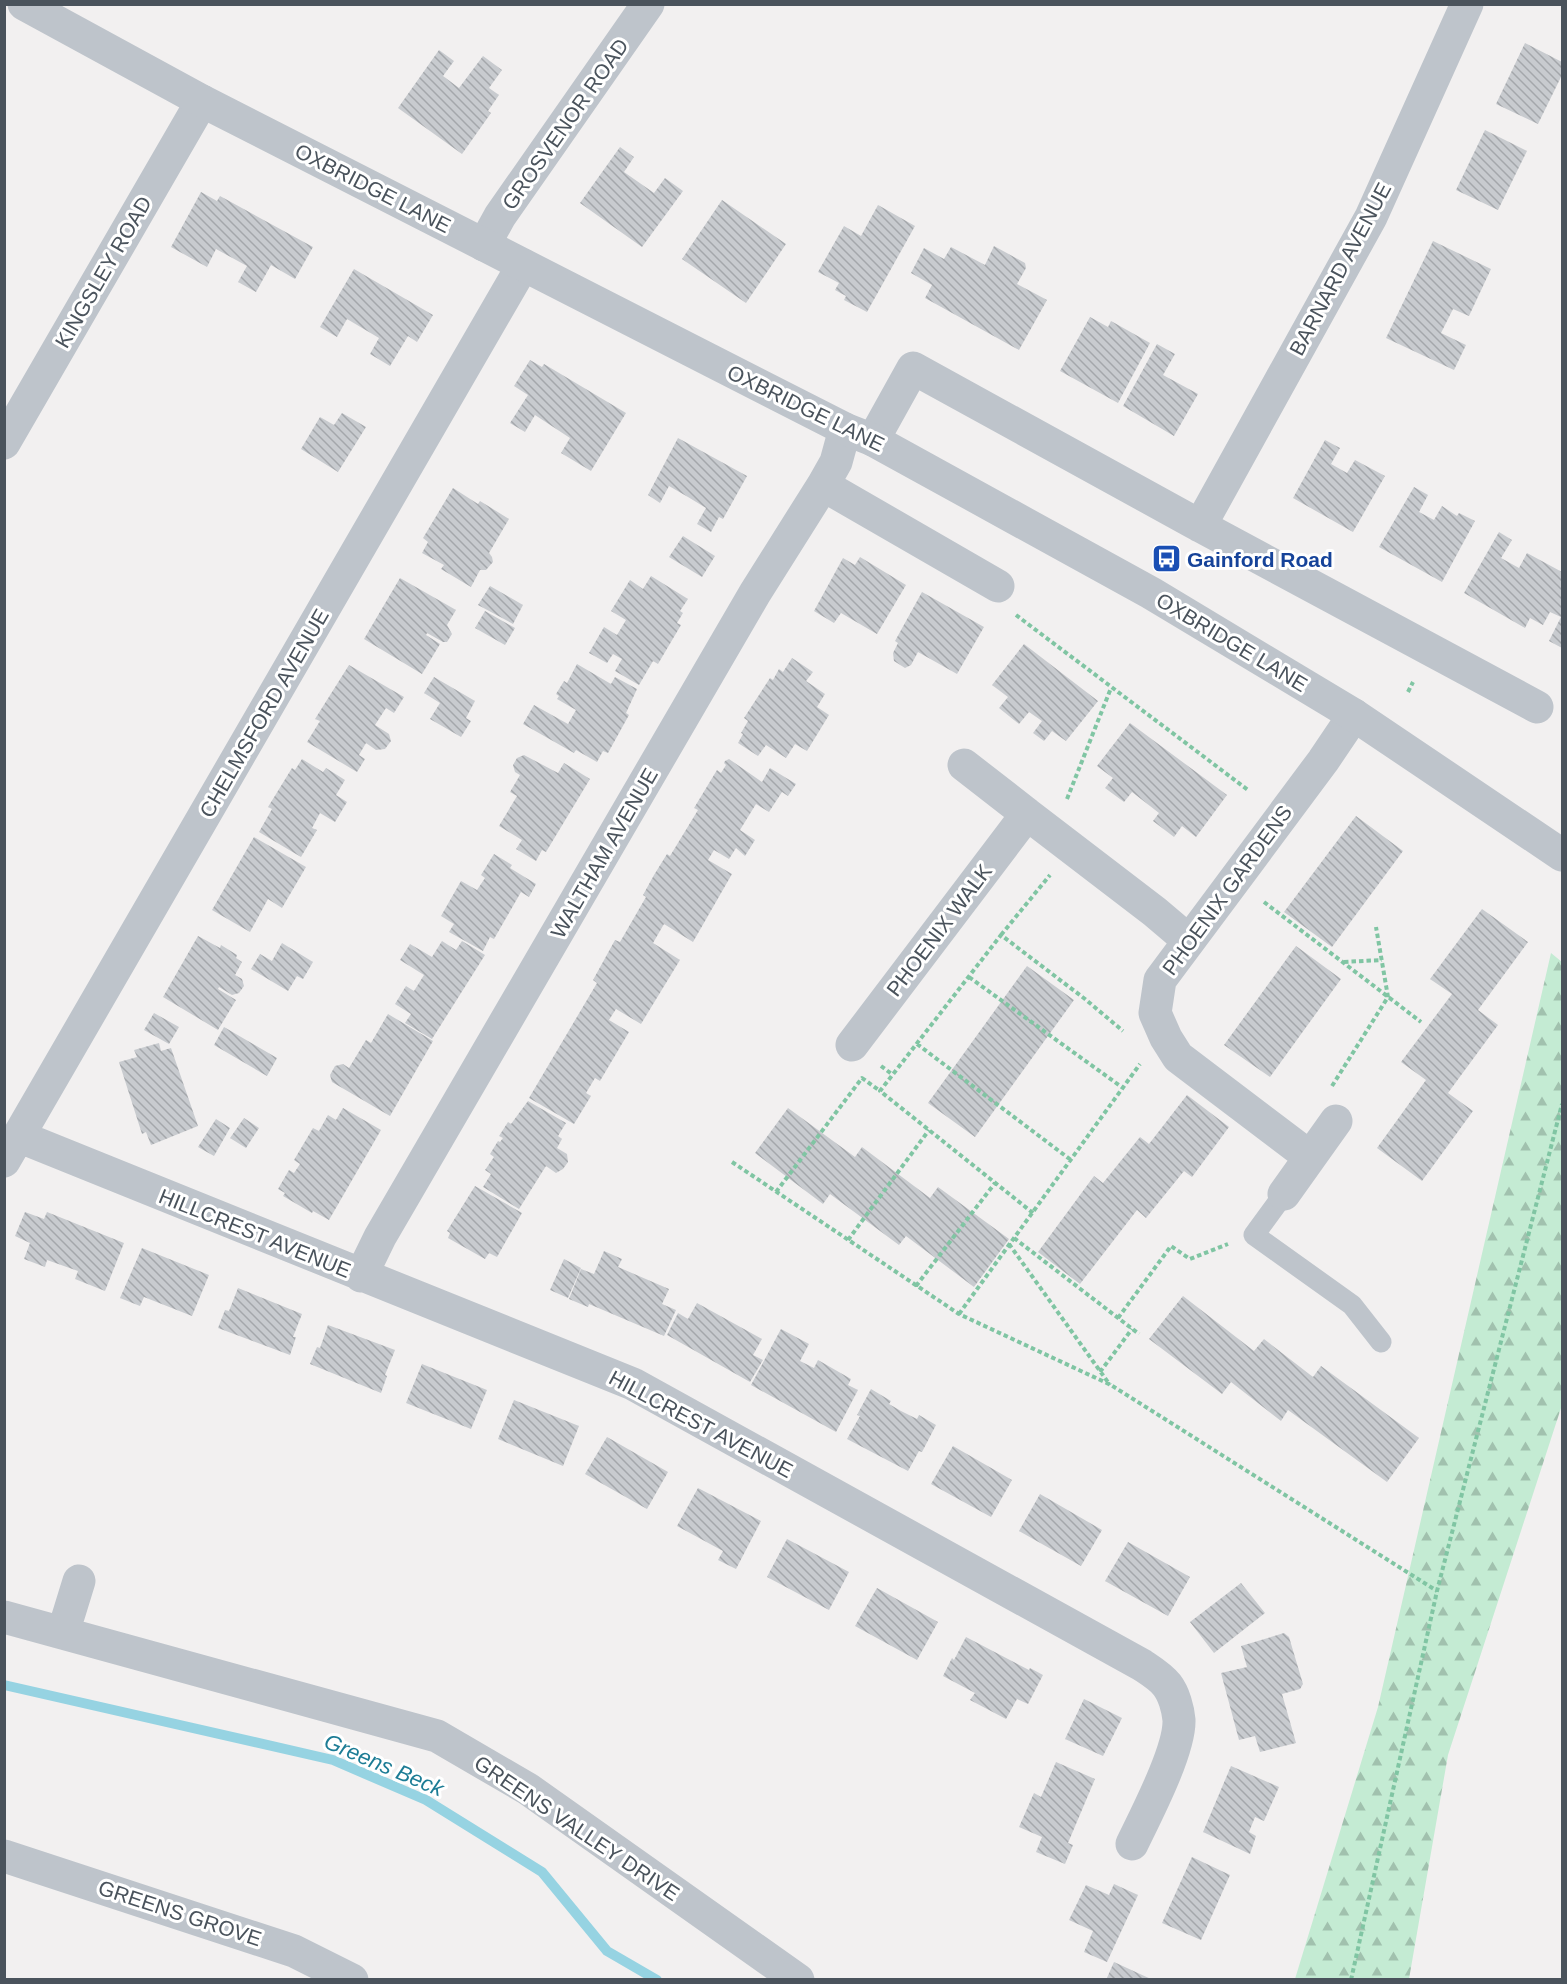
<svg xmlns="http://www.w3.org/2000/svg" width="1567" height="1984" viewBox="0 0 1567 1984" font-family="Helvetica,sans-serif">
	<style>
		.forest { fill: url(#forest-firs) }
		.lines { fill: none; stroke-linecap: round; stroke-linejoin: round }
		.stream { stroke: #96d3e2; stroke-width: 10 }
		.building { fill: url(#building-back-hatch) }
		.path { stroke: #80c5a3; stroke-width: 4; stroke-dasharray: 4.5 3; stroke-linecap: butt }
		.service { stroke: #bec4cb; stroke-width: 21 }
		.minor { stroke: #bec4cb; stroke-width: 33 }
		.tertiary { stroke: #bec4cb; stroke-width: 33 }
		.labels { text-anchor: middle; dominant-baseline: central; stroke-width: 6; stroke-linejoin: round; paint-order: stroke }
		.street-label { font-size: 21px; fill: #4a535c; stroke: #fff }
		.transit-label { font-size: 21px; font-weight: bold; fill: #164399; stroke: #fff; text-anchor: start }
		.water-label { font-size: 22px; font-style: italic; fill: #1c7c95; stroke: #fff }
	</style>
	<defs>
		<pattern id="forest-firs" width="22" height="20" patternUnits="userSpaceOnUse" patternTransform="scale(1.5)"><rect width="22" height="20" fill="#c4ebd3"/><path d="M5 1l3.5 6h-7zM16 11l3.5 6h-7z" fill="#a1c1ae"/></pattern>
		<pattern id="building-back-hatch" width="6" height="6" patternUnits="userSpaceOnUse" patternTransform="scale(1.5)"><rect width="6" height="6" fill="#c8cbcf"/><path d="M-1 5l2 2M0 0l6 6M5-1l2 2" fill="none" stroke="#a4a7ab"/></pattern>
	</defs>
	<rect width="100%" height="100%" fill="#f2f0f0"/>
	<!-- forest -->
	<path class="forest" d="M1551 953 1562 962V1405L1448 1755 1409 1979H1295L1378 1707Z"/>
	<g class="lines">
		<!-- stream -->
		<path class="stream" d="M4 1685 333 1760 426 1800 542 1872 607 1951 657 1980"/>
	</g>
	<!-- building -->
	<path class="building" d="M1525 43 1562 62V78L1561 77 1538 124 1496 104Z
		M439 50 454 61 443 76 459 88 483 56 502 70 489 88 499 95 488 111 491 113 462 154 398 108Z
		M1485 130 1527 151 1498 210 1456 190Z
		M620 147 634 157 624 172 654 193 665 178 683 191 642 247 580 203Z
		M201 192 217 201 220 196 313 247 295 279 271 265 256 292 238 282 247 266 216 249 207 267 171 247Z
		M722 200 786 244 746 303 682 259Z
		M878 205 915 226 867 312 844 300 846 296 835 290 839 283 818 272 844 226 861 236Z
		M1433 241 1491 269 1469 316 1453 309 1441 333 1466 345 1454 370 1386 338Z
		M994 246 1025 263 1026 268 1017 284 1047 300 1019 350 925 298 932 285 911 273 924 248 944 259 951 247 985 265Z
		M354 269 433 315 417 342 408 336 390 366 370 354 379 338 347 319 337 337 320 327Z
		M1090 317 1108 327 1111 321 1150 343 1118 403 1060 371Z
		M1157 344 1175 354 1163 375 1198 394 1174 436 1123 406Z
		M530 360 542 367 544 364 626 413 591 471 561 453 570 438 535 415 525 432 510 423 528 395 514 386Z
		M342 413 366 427 338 472 301 449 320 417 334 425Z
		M678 438 747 476 723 519 719 517 711 532 697 524 706 508 688 497 669 486 660 503 648 495Z
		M1325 440 1340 448 1331 464 1347 473 1355 460 1385 476 1353 532 1293 498Z
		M1414 487 1428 495 1419 512 1434 520 1442 506 1457 516 1459 513 1475 521 1442 582 1379 547Z
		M453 488 478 504 480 501 509 519 489 553 492 557 493 562 486 570H480L471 587 441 569 444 565 422 553 428 542 423 538Z
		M1499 532 1512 540 1501 558 1519 568 1527 553 1562 572V648L1549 641 1561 617 1550 612 1543 625 1530 618 1525 628 1464 593Z
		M683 536 715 556 702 577 669 557Z
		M860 557 906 585 877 634 841 613 834 623 814 611 843 558 855 565Z
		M651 576 688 599 680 611 683 613 677 623 681 625 658 664 653 661 639 685 615 671 622 659 613 654 607 663 589 653 604 627 617 635 626 620 611 611 630 580 643 589Z
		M400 578 456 610 447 625 452 634 447 642H443L427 633 426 635 440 644 422 674 364 639Z
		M490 586 523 605 513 624 478 605Z
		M922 592 984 627 957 674 918 652 911 665 905 668 894 661 893 653 898 643 895 641Z
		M485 611 515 628 505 645 475 628Z
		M1024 644 1098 701 1066 741 1052 731 1044 741 1033 733 1042 721 1029 712 1019 724 999 708 1008 697 992 685Z
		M792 658 813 672 806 681 825 694 817 707 829 715 807 751 795 744 786 758 766 745 758 756 738 743 743 734 741 733 748 721 744 718 770 678 773 680 779 669 783 672Z
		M577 664 611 684 615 677 637 689 626 713 629 715 608 753 603 751 597 762 576 750 574 753 523 724 534 705 568 724 576 710 557 699 559 696 556 694 564 681 567 683Z
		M349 665 404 697 394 713 386 708 375 725 389 734 391 741 385 749 376 750 366 743 359 755 365 759 357 772 307 742 320 721 315 719Z
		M434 677 475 701 466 718 471 721 461 737 430 719 440 703 424 693Z
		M1130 723 1227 795 1196 837 1182 826 1174 837 1153 821 1159 813 1132 792 1124 802 1105 788 1113 778 1097 766Z
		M524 755 558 773 564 763 590 779 546 852 542 850 536 861 516 849 522 840 499 826 517 796 510 792 520 775 515 772 513 765 517 758Z
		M302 759 323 772 326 768 345 780 336 795 347 802 335 822 320 813 312 828 317 830 301 857 259 832 272 809 268 807 292 768 295 770Z
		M729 759 762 782 770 768 796 784 788 796 782 792 769 812 756 804 740 830 755 840 745 856 736 848 729 859 714 850 708 860 732 874 693 942 664 924 653 943 680 960 641 1024 616 1009 609 1020 629 1032 600 1081 595 1078 586 1093 591 1096 574 1124 529 1098 597 983 593 980 615 940 620 942 646 897 643 895 654 875 667 854 670 856 698 810 694 808 717 770 721 773 726 765 724 763 725 761Z
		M1356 816 1403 851 1332 947 1284 912Z
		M254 837 306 867 282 908 268 899 250 932 212 910Z
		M494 854 512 865 510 868 536 884 529 897 521 892 494 939 490 937 483 951 449 932 454 924 441 916 461 881 477 890 485 878 481 875Z
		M1482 909 1528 942 1478 1010 1498 1025 1448 1093 1473 1111 1422 1181 1377 1148 1426 1080 1401 1062 1452 994 1430 979Z
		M198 936 220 948 221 945 237 955 236 958 242 962 235 975 242 979 244 986 239 993 232 995 219 987 218 989 236 1000 218 1030 163 997Z
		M442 941 456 950 462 941 485 955 432 1039 405 1023 411 1014 395 1004 406 986 414 991 424 975 400 960 410 944 432 957Z
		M282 943 313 962 303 979 297 976 288 991 251 969 260 954 272 961Z
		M1296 946 1341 979 1270 1077 1224 1045Z
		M1027 966 1074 1000 975 1137 928 1103Z
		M154 1013 179 1027 169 1044 144 1030Z
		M388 1014 433 1041 390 1116 332 1082 330 1075 335 1066 343 1064 349 1068 366 1040 371 1043Z
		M224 1027 277 1058 267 1076 214 1045Z
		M159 1043 161 1051 171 1048 198 1126 151 1145 146 1132 142 1134 119 1062 137 1057 134 1050Z
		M1187 1095 1229 1127 1192 1177 1184 1171 1146 1218 1137 1210 1080 1284 1038 1252 1094 1176 1103 1183 1140 1137 1149 1144Z
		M528 1101 566 1123 558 1136 562 1139 557 1148 567 1154 568 1162 563 1169 556 1173 546 1166 519 1209 483 1187 491 1174 485 1170 494 1157 490 1154 498 1141 500 1142 503 1138 499 1136 508 1122 511 1124Z
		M343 1108 381 1130 329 1220 313 1211 312 1213 283 1196 285 1193 278 1189 289 1170 294 1173 300 1164 294 1160 313 1128 319 1131 328 1115 336 1120Z
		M788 1108 855 1157 862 1147 930 1198 938 1187 1009 1239 974 1287 906 1236 899 1245 830 1194 823 1204 755 1153Z
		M244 1118 259 1128 246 1148 230 1138Z
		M216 1119 230 1128 214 1156 198 1147Z
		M475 1186 522 1213 497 1257 489 1253 485 1259 448 1238 450 1233 447 1231Z
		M25 1212 44 1219 47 1212 124 1243 105 1291 75 1279 78 1271 47 1260 45 1267 24 1259 30 1243 15 1236Z
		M142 1248 209 1275 192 1316 144 1297 140 1306 120 1298Z
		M604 1251 622 1259 618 1267 669 1289 662 1304 676 1310 664 1336 589 1304 588 1307 569 1299 581 1269 594 1274Z
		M564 1259 581 1268 568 1298 550 1290Z
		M238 1288 302 1314 293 1337H296L290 1355 218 1328 225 1310 229 1311Z
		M1183 1296 1254 1351 1264 1339 1313 1377 1321 1366 1419 1438 1387 1482 1288 1410 1281 1421 1231 1382 1222 1394 1149 1339Z
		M697 1303 762 1339 753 1355 763 1360 750 1382 667 1335 678 1313 688 1319Z
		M328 1325 395 1350 385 1375 387 1376 381 1393 310 1364 317 1347 320 1348Z
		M781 1329 809 1344 800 1361 814 1368 818 1360 851 1379 848 1385 858 1390 836 1432 751 1385Z
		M422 1364 487 1390 471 1429 406 1403Z
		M871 1389 891 1401 889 1404 901 1411 917 1419 919 1415 936 1425 922 1452 919 1451 908 1471 847 1439 860 1416 857 1415Z
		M514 1400 579 1426 563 1466 498 1439Z
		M607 1437 668 1472 647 1509 585 1474Z
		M953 1446 1012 1480 991 1517 931 1484Z
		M698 1488 761 1521 736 1569 718 1560 723 1551 677 1526Z
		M1040 1494 1102 1530 1081 1566 1019 1531Z
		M787 1539 849 1572 829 1610 767 1577Z
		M1128 1542 1190 1577 1168 1616 1105 1581Z
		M1241 1583 1265 1613 1214 1653 1190 1622Z
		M877 1588 938 1622 917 1660 855 1626Z
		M1284 1633 1289 1637 1303 1684 1300 1689 1282 1694 1296 1743 1260 1752 1255 1736 1239 1740 1221 1673 1247 1667 1241 1646Z
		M966 1637 1029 1670 1030 1668 1043 1675 1028 1704 1017 1699 1006 1719 970 1700 975 1693 943 1676 952 1658 954 1660Z
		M1084 1699 1122 1718 1103 1756 1065 1739Z
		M1056 1762 1095 1779 1068 1843 1073 1845 1065 1864 1036 1852 1042 1837 1019 1827 1034 1793 1041 1797Z
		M1231 1766 1279 1787 1264 1821 1255 1817 1249 1832 1256 1836 1250 1854 1203 1832Z
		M1192 1857 1230 1875 1201 1940 1162 1923Z
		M1114 1884 1138 1895 1107 1962 1084 1952 1093 1931 1069 1920 1086 1885 1109 1895Z
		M1114 1962 1153 1980H1106Z"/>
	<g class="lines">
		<!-- path -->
		<path class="path" d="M1016 615 1248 790
			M1408 692 1413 682
			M1067 799 1111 688
			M1264 902 1421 1022
			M1001 935 1050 875
			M1344 962 1382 960
			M969 977 1123 1088
			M917 1044 1071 1160
			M881 1066 893 1075
			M1332 1086 1388 997 1376 927
			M732 1162 959 1314 1111 1385 1437 1591
			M776 1192 862 1078 880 1091
			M1033 1213 880 1091 1001 935 1085 999 1123 1031
			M1014 1238 1139 1334
			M848 1240 929 1130
			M1009 1244 1110 1385
			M916 1286 995 1183
			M959 1314 1140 1064
			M1118 1318 1171 1246 1190 1259 1228 1244
			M1100 1372 1132 1329
			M1351 1980 1437 1591 1562 1104"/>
		<!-- service -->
		<path class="service" d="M1284 1194 1254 1235 1352 1305 1381 1342"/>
		<!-- minor -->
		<path class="minor" d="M484 245 500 216 648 4
			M873 440 913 368 1193 522 1537 707
			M4 443 202 101
			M823 485 998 586
			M1200 526 1371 217 1467 4
			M964 765 1027 814
			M852 1045 1027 814 1155 912 1188 940
			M18 1136 633 1384 1142 1665C1151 1671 1161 1677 1167 1685 1174 1694 1178 1709 1179 1720 1180 1750 1146 1815 1132 1844
			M1310 1157 1178 1057 1166 1038 1155 1013 1160 980 1323 761 1354 715
			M4 1161 523 265
			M1284 1194 1336 1121
			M361 1276 380 1237 755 593 823 485 836 462 845 429
			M4 1617 437 1736 528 1789 798 1980
			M63 1633 79 1581
			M4 1856 294 1951 352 1980"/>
		<!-- tertiary -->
		<path class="tertiary" d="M24 4 202 101 845 429 873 440 1151 593 1354 715 1562 855"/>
	</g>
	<!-- icons -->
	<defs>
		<symbol id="bus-square" viewBox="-11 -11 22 22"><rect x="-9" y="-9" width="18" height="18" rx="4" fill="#1a4fb4" stroke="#fff"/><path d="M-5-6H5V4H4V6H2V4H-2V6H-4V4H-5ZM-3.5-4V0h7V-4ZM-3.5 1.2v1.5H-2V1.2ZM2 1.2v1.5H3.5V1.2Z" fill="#fff"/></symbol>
	</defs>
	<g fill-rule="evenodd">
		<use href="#bus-square" x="1150" y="542" width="33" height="33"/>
	</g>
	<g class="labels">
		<!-- street labels -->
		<g class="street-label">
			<text transform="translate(565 124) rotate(-55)">GROSVENOR ROAD</text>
			<text transform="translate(373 188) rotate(27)">OXBRIDGE LANE</text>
			<text transform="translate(1340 269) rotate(-62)">BARNARD AVENUE</text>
			<text transform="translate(103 272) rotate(-60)">KINGSLEY ROAD</text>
			<text transform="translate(806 408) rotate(26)">OXBRIDGE LANE</text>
			<text transform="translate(1232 642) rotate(31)">OXBRIDGE LANE</text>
			<text transform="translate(264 713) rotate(-60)">CHELMSFORD AVENUE</text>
			<text transform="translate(604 853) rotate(-60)">WALTHAM AVENUE</text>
			<text transform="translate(1227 890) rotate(-54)">PHOENIX GARDENS</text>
			<text transform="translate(939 930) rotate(-53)">PHOENIX WALK</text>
			<text transform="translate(255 1233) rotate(22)">HILLCREST AVENUE</text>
			<text transform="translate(701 1424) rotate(28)">HILLCREST AVENUE</text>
			<text transform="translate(577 1828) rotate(34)">GREENS VALLEY DRIVE</text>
			<text transform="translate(180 1913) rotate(18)">GREENS GROVE</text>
		</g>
		<!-- transit labels -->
		<g class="transit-label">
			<text x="1187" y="559">Gainford Road</text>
		</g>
		<!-- water labels -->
		<g class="water-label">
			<text transform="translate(384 1765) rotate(23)">Greens Beck</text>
		</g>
	</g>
	<!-- border -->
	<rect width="1567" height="1984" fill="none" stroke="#4a535c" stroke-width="12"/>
</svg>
